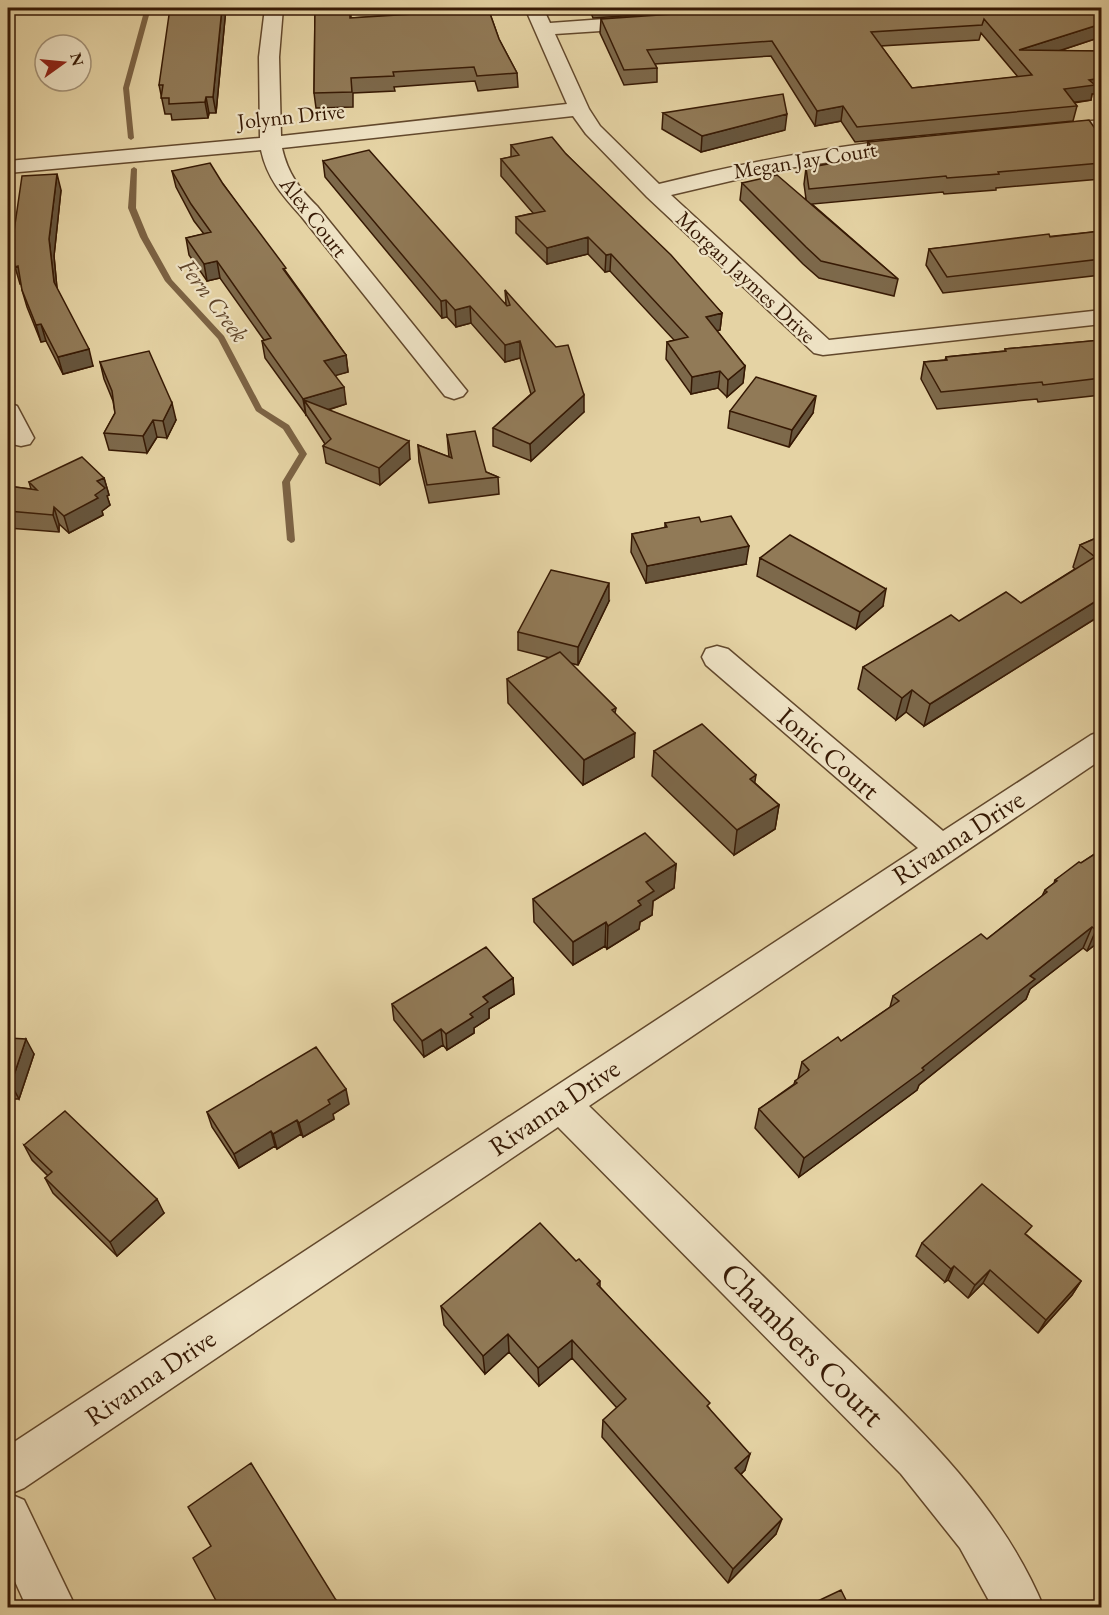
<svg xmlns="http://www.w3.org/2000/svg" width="1109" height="1615" viewBox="0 0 1109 1615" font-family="'EB Garamond',serif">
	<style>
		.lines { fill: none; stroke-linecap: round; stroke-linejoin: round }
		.stream { fill: #7c6344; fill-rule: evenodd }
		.street-casing { stroke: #62482c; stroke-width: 3 }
		.street { fill: #eee2c4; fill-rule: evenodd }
		.wall { fill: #7d694b; stroke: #361904; stroke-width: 1.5; fill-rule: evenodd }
		.shaded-wall { fill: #66553d; stroke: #361904; stroke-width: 1.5 }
		.building { fill: #917a57; stroke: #361904; stroke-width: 1.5; fill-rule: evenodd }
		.labels { text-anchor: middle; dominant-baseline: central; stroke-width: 4.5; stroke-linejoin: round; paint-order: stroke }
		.far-street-label { font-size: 22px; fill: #361904; stroke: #eee2c4 }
		.far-water-label { font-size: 24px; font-style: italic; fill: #5f4429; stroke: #eee2c4 }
		.street-label { font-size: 27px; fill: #361904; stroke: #eee2c4 }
		.near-street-label { font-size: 33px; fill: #361904; stroke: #eee2c4 }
	</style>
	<rect width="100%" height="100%" fill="#e5d3a4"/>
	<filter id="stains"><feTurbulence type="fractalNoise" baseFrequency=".00333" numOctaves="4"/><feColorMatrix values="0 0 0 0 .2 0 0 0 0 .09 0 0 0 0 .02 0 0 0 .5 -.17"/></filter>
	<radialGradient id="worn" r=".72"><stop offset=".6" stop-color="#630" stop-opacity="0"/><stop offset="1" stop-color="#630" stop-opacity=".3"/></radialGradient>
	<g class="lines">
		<!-- stream -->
		<path class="stream" d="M145 8H151L129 88 134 138 131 140 128 138 123 88Z
			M134 167 137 169 136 208 148 237 172 280 224 336 262 408 289 425 307 454 290 482 295 540 294 542 291 543 287 540 282 482 299 454 283 429 256 411 218 339 165 281 140 237 128 208 131 169Z"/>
		<defs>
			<path id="street" d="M265 8H283L279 57 281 136 567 104 525 8H543L550 23 646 16 653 18 655 22 653 26 646 28 555 34 589 109 600 126 659 184C743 163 826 147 912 138L919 140 922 144 919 148 912 150 782 169 671 195 829 340 1102 310V324L823 355 814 353 647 197 586 134 573 116 282 148C288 174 299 188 317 206L467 391 463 396 454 399 445 396 301 216C282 195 267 178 261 150L8 173V161L260 138 259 57Z
				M1102 120V132L1050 137 1043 135 1040 131 1043 127 1050 125Z
				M8 403 17 406 34 438 30 444 21 446 12 444 8 437Z
				M717 646 728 649 943 831 1091 735 1102 731V759L589 1106C665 1180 740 1254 816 1328 902 1412 997 1494 1044 1608H993L960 1548 901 1474 558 1127 24 1488 10 1494 24 1500 76 1608H27L8 1566V1446L918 848 706 665 702 657 706 649Z"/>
		</defs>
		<!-- street casing -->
		<use href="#street" class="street-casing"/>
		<!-- street -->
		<use href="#street" class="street"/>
	</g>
	<!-- wall -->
	<path class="wall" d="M226 8 216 113H209L208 118 172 120 171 114H165L159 85Z
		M315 8H351V18L411 14 410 8H488L499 39 517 73 518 87 478 91 475 81 394 87 395 91 353 93V107L316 108 314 93Z
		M589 8H744L593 18Z
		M989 8 987 12 1101 8V37L1059 51H1101V93L1092 94 1091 100 1074 103 1077 106 1073 121 855 142 841 121 815 126 771 56 655 64 657 68V82L624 85 600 33 601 19ZM981 33 1018 77 912 88 881 46 979 40Z
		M663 113 785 130 701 152 662 129Z
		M1101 137V179L996 188V190L944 194 943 192 812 204 898 279 894 296 819 278 803 264 740 200 742 183 806 199 804 184 806 168 866 157 868 142Z
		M511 145 566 154 722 313 720 330 717 331 745 366 743 383 727 397 718 388 691 394 666 359 667 342 674 340 610 271 605 272 588 254 547 264 516 233V217L533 213 501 176V159L511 157Z
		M323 161 506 304 505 290 584 412 531 461 493 446V428L531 394 520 358 505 362 471 323 456 327 447 317 442 318 325 177Z
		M172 171 223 184 346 355 348 372 335 375 346 404 328 410 410 459 380 485 326 463 323 446 325 444 307 416 265 358 262 341 264 340 220 278 207 281 189 255 186 238 204 234 194 221 176 187Z
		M61 190 54 256 57 289 93 366 63 374 46 341 41 342 27 307 22 290 21 283 20 284Z
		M1101 231V275L943 293 926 265 929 249Z
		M1101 340V395L1038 402 1037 399 937 409 921 379 924 362 945 360 946 357 1005 351V349Z
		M100 362 176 420 167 438 157 437 147 453 109 450 104 433 115 413 113 401 104 379Z
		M730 411 813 413 789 447 728 428Z
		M447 435 486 472 498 477 499 494 429 503 419 462 418 445 449 457Z
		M104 478 109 495 107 496 110 505 102 511 103 515 69 533 59 524V532L8 528V486L31 489 29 482Z
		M701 522 746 564 646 583 631 552 632 534 665 528V523Z
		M1101 536V615L924 726 906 712 896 720 858 689 863 667 959 621 1021 603 1075 569 1073 567 1080 545Z
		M760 558 883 606 856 629 757 576Z
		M609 601 578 665 570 663 616 708 615 713 634 757 583 785 508 703 507 679 550 658 518 650V632Z
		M654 751 755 783 779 805 775 829 734 855 652 776Z
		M1101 850V940L1087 951 1083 948 1030 989 1026 999 919 1085 917 1090 799 1177 755 1128 759 1109 794 1084 795 1081 798 1079 802 1062 841 1041 890 1007 893 996 987 939 1042 896 1045 890 1054 883 1055 880Z
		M676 864 674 888 653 901 652 915 640 922 639 929 607 949 605 946 573 965 534 922 533 899Z
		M513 978 514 994 489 1009V1018L474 1028V1033L447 1050 443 1045 424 1057 394 1020 392 1004Z
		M8 1038 34 1054 19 1099H8Z
		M349 1104 333 1114 334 1119 303 1137 301 1134 277 1149 275 1146 239 1168 212 1127 207 1112Z
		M24 1145 164 1213 117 1256 53 1193 45 1178 48 1176 32 1160Z
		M1027 1235 1081 1281 1072 1295 1038 1333 983 1283 968 1298 948 1280 945 1282 916 1256 922 1243Z
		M576 1261 600 1281V1287L709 1408 745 1470 741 1474 776 1534 728 1583 602 1437 603 1420 617 1408 572 1358 539 1386 509 1352 485 1374 444 1325 441 1306Z"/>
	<!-- shaded-wall -->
	<path class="shaded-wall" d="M222 8H226L216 113 213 97Z
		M1101 24V37L1022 63 1019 50Z
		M1101 78V93L1092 94 1091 100 1060 104 1064 89 1089 80Z
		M206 97 209 113 208 118 205 102Z
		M843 106 841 121 815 126 817 111Z
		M787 114 785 130 701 152 702 136Z
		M57 174 61 190 54 256 58 299 54 282 49 239Z
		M588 237V254L547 264V248Z
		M611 254 610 271 605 272 606 255Z
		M217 261 220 278 207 281 204 264Z
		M18 266 23 283 20 284 15 267Z
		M446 300 447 317 442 318 441 301Z
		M470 306 471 323 456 327 455 310Z
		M722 313 720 330 704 334 706 317Z
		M41 324 46 341 41 342 36 325Z
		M520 341V358L505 362V345Z
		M89 349 93 366 63 374 58 357Z
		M346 355 348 372 327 378 324 361Z
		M745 366 743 383 727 397 728 380Z
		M720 371 718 388 691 394 692 377Z
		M344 387 346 404 314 414 304 400 306 416 303 399Z
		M584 395V412L531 461 530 444Z
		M816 396 813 413 789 447 792 430Z
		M172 403 176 420 167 438 163 421Z
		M153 420 157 437 147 453 143 436Z
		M409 441 410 459 380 485 379 468Z
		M104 478 109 495 107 496 110 505 102 511 103 515 69 533 64 516 95 495 97 481Z
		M54 507 59 524V532L53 515Z
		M749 546 746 564 646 583 647 566Z
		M609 583V601L578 665V647Z
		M886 589 883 606 856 629 860 612Z
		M1101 598V615L924 726 930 704Z
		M912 690 906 712 896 720 902 698Z
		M635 733 634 757 583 785 584 760Z
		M756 775 752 800 750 779Z
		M779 805 775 829 734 855 737 830Z
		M676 864 674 888 653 901 652 915 640 922 639 929 607 949 608 926 638 901 646 882Z
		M606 922 605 946 573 965V942Z
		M1101 926V940L1087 951 1096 930Z
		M1092 927 1083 948 1030 989 1026 999 919 1085 917 1090 799 1177 804 1158 922 1068 1030 976Z
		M513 978 514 994 489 1009V1018L474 1028V1033L447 1050 446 1034 470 1014 483 997Z
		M441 1029 443 1045 424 1057 422 1041Z
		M26 1039 34 1054 19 1099 11 1084Z
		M346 1089 349 1104 333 1114 334 1119 303 1137 299 1123 328 1100Z
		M297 1120 301 1134 277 1149 273 1134Z
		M271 1131 275 1146 239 1168 234 1154Z
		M157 1199 164 1213 117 1256 110 1242Z
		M954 1266 948 1280 945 1282 951 1269Z
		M990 1270 983 1283 968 1298 975 1285Z
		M1081 1281 1072 1295 1038 1333 1046 1320Z
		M508 1334 509 1352 485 1374 483 1356Z
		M572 1340V1358L539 1386 538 1368Z
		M750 1454 745 1470 731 1484 735 1468Z
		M782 1519 776 1534 728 1583 733 1569Z
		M336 1600 339 1608H326Z"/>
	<!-- building -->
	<path class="building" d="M170 8H222L213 97H206L205 102 169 104V98H161L163 85H159Z
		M315 8H350V18L413 14 412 8H488L499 39 517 73 477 76 474 67 393 72 394 76 351 78 352 92 314 93Z
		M762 8H988L986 13 1053 8H1101V24L1019 50 1101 51V78L1089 80 1095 85 1064 89 1077 106 857 127 843 106 817 111 772 41 647 50 657 68 624 70 601 19ZM984 19 1032 75 912 88 871 32 982 25Z
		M783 94 787 114 702 136 663 113Z
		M1089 120 1101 137V163L998 172 999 174 947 178 946 176 809 189 806 168 878 155 868 142Z
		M552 137 566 154 671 255 722 313 706 317 745 366 728 380 720 371 692 377 667 342 688 337 611 254 606 255 588 237 547 248 516 217 545 211 501 159 519 155 511 145Z
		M369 150 507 306 510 305 505 290 556 347 568 345 584 395 530 444 493 428 535 391 520 341 505 345 470 306 455 310 446 300 441 301 323 161Z
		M210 163 223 184 286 268 283 269 346 355 324 361 344 387 303 399 262 341 271 338 217 261 204 264 186 238 211 232 191 204 172 171Z
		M57 174 49 239 54 282 89 349 58 357 41 324 36 325 22 290 18 266 15 267 12 245 22 176Z
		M777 175 898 279 821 261 806 247 742 183Z
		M1101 231V259L947 277 929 249 1049 234 1050 237Z
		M1101 340V378L1043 385 1042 382 941 392 924 362 947 360 946 357 1006 351 1005 349Z
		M149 351 172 403 163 421 153 420 143 436 104 433 115 413 112 391 100 362Z
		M756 377 816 396 792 430 730 411Z
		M304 400 409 441 379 468 323 446 331 439Z
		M475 431 486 472 498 477 427 485 418 445 452 458 447 435Z
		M82 457 104 478 97 481 105 488 95 495 98 498 64 516 54 507 53 515 8 511V486L37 490 29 482Z
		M731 516 749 546 647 566 632 534 667 527 665 523 699 517 701 522Z
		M790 535 886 589 860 612 760 558Z
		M1101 536V598L930 704 912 690 902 698 863 667 951 615 959 621 1006 592 1021 603 1095 557 1080 545Z
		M551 570 609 583 578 647 518 632Z
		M560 652 616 708 612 710 635 733 584 760 507 679Z
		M702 724 756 775 750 779 779 805 737 830 654 751Z
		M645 833 676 864 646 882 654 891 638 901 641 905 608 926 606 922 573 942 533 899Z
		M1101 850V926L1096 930 1092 927 1030 976 1035 979 922 1068 924 1070 804 1158 759 1109 797 1083 795 1081 809 1070 802 1062 838 1037 841 1041 899 1001 893 996 981 934 987 939 1047 892 1045 890 1057 881 1055 880 1079 862 1081 863Z
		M486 947 513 978 483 997 488 1002 470 1014 473 1017 446 1034 441 1029 422 1041 392 1004Z
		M8 1038 26 1039 11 1084H8Z
		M316 1047 346 1089 328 1100 330 1104 299 1123 297 1120 273 1134 271 1131 234 1154 207 1112Z
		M65 1111 157 1199 110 1242 45 1178 52 1172 24 1145Z
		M982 1184 1032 1226 1025 1234 1081 1281 1046 1320 990 1270 975 1285 954 1266 951 1269 922 1243Z
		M540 1223 576 1261 579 1259 600 1281 597 1284 710 1403 707 1406 750 1454 735 1468 782 1519 733 1569 603 1420 626 1399 572 1340 538 1368 508 1334 483 1356 441 1306Z
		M251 1463 336 1600 326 1608H220L193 1558 211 1546 188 1507Z
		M841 1590 850 1608H803Z"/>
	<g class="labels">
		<!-- far-street labels -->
		<g class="far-street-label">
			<text transform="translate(291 116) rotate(-6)">Jolynn Drive</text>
			<text transform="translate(805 160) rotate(-9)">Megan Jay Court</text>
			<text transform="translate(314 217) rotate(52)">Alex Court</text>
			<text transform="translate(746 277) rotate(43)">Morgan Jaymes Drive</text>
		</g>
		<!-- far-water labels -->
		<g class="far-water-label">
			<text transform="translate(214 300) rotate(53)">Fern Creek</text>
		</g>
		<!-- street labels -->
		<g class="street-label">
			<text transform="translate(829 753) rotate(41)">Ionic Court</text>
			<text transform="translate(958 837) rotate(-33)">Rivanna Drive</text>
			<text transform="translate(554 1107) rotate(-34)">Rivanna Drive</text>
			<text transform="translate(150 1377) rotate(-34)">Rivanna Drive</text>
		</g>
		<!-- near-street labels -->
		<g class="near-street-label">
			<text transform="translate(803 1344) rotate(45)">Chambers Court</text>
		</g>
	</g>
	<!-- margin -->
	<rect width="1109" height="1615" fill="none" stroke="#e5d3a4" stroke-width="30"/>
	<rect x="9" y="9" width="1091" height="1597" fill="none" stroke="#361904" stroke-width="3"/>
	<rect x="15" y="15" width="1079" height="1585" fill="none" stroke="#361904" stroke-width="1.5"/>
	<!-- north arrow -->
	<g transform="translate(63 63) rotate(75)"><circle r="28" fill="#eee2c4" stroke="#a49277" stroke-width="1.5"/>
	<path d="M0-4.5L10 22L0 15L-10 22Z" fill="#8f2418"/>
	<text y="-9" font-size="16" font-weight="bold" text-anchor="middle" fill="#361904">N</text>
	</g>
	<rect width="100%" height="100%" filter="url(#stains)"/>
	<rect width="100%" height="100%" fill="url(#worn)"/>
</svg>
